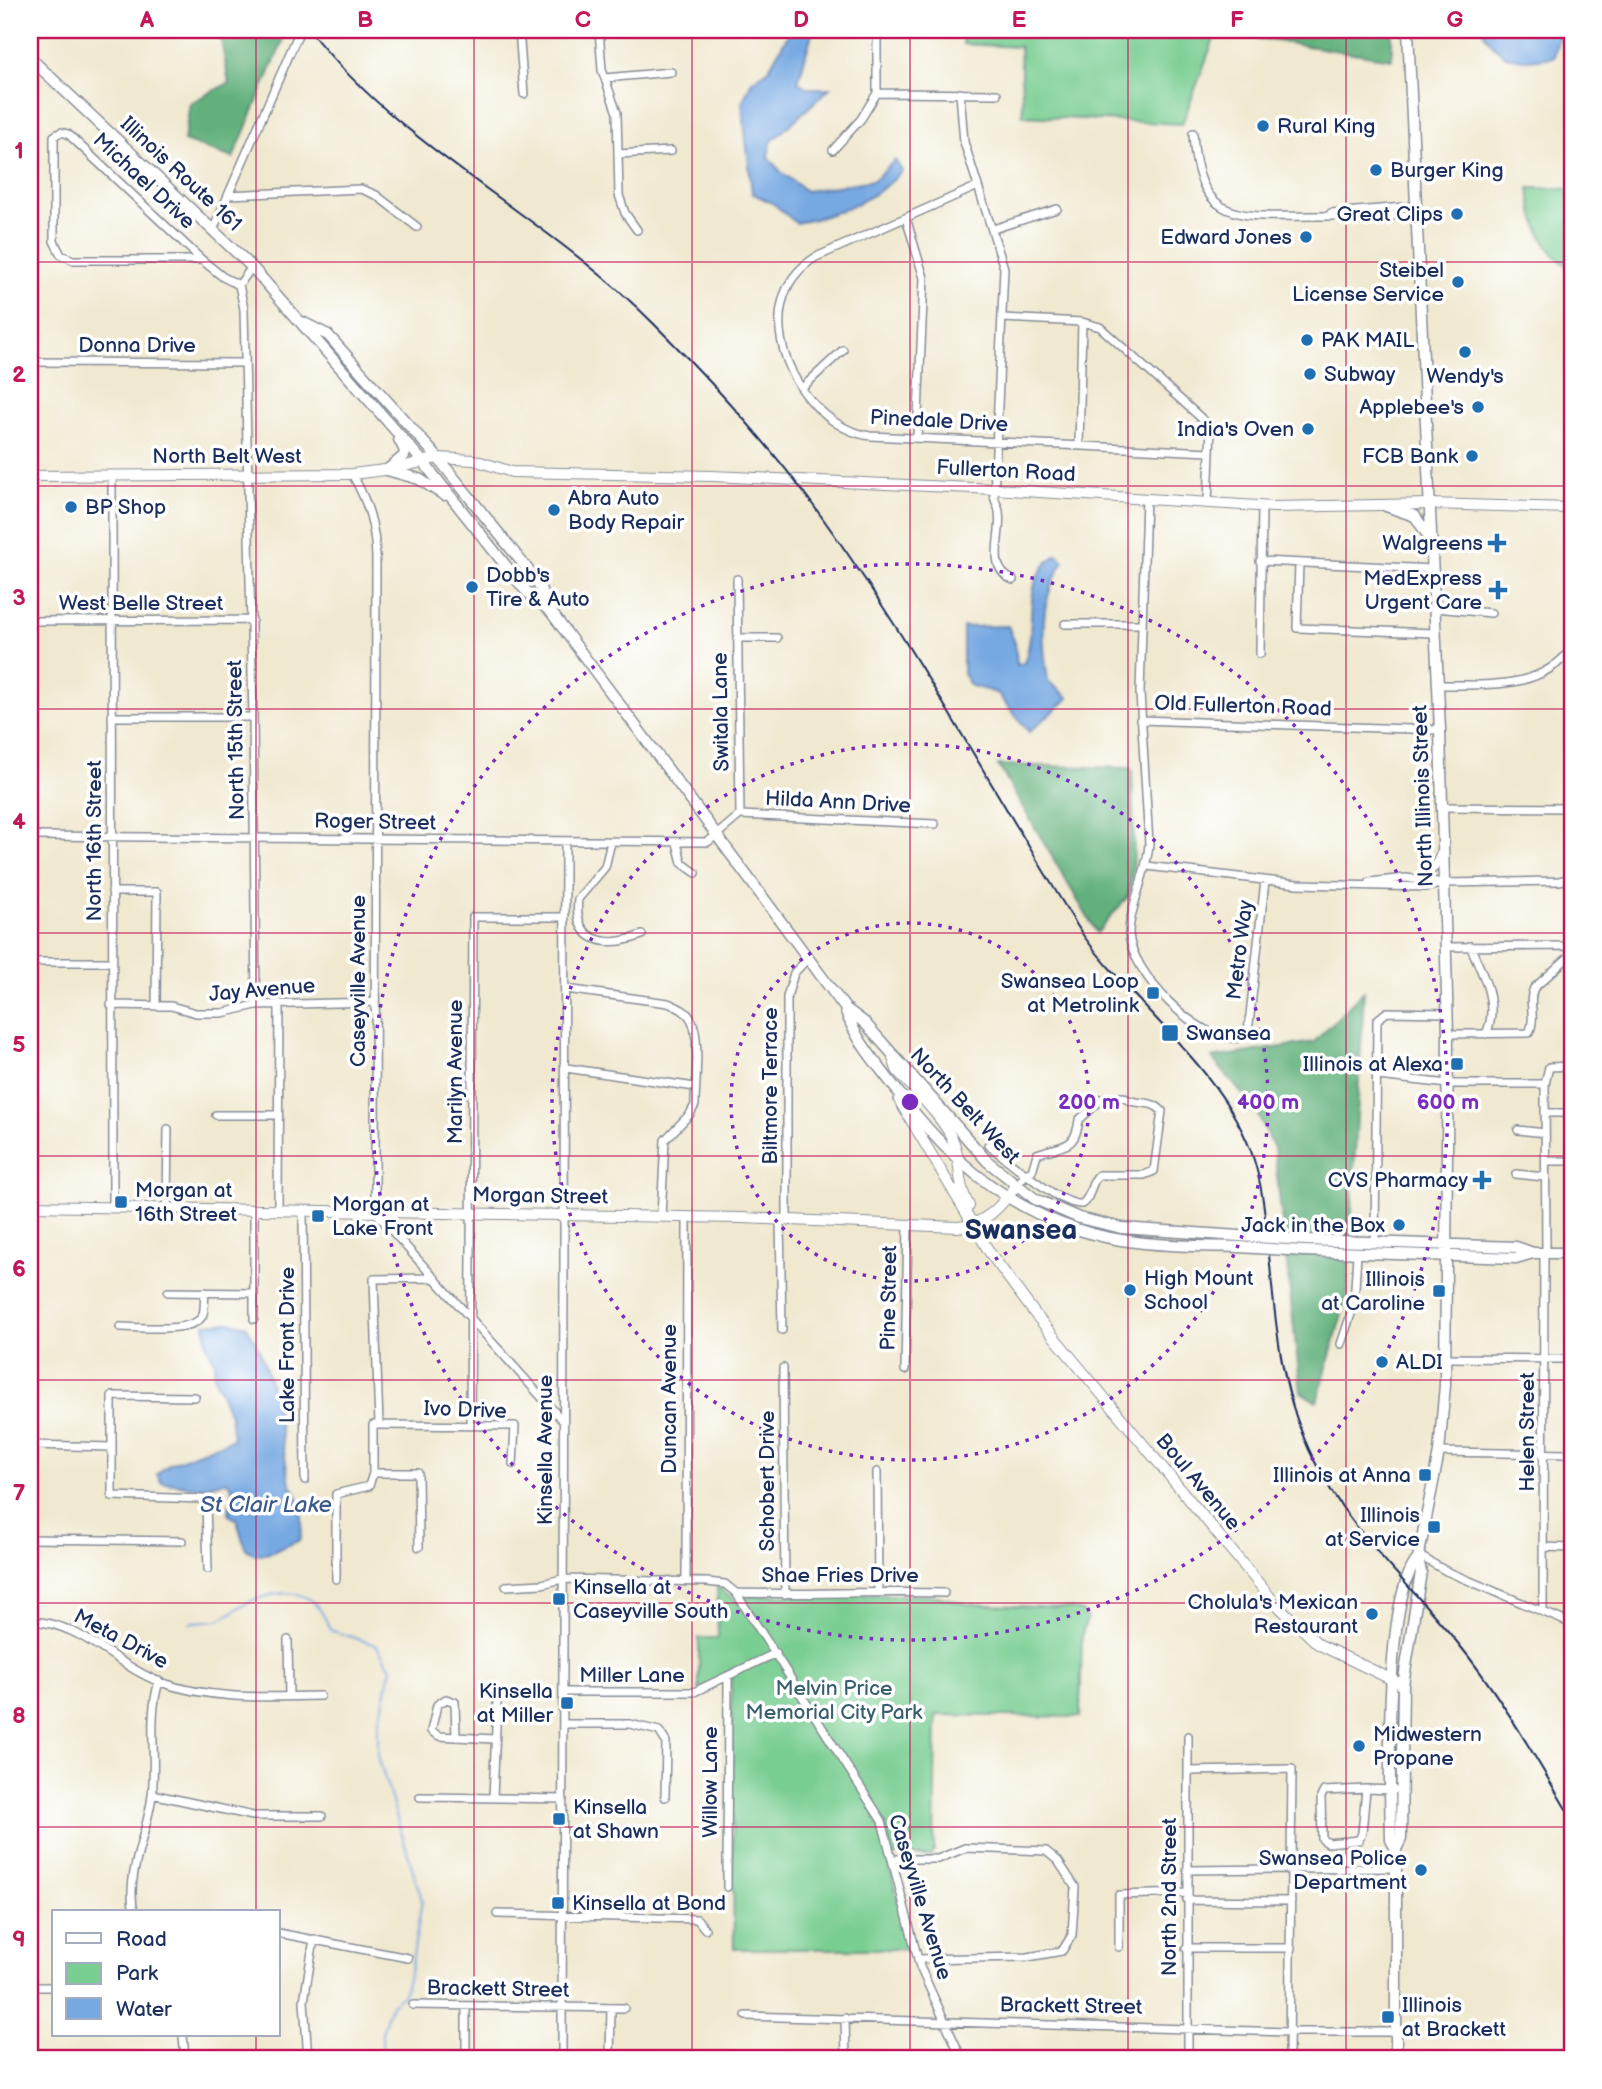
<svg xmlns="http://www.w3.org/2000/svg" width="1602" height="2089" viewBox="0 0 1602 2089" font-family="'Balsamiq Sans',sans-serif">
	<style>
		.green { fill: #79ce92; stroke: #4a7e78; stroke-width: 2 }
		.forest { fill: #62b17c; stroke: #3e706d; stroke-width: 2 }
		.water { fill: #76a8e2; stroke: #486ca0; stroke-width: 2 }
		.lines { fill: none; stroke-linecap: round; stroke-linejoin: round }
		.stream { stroke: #76a8e2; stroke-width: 2 }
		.street-casing { stroke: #868c96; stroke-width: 10 }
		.secondary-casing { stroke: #868c96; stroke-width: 12 }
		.primary-casing { stroke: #868c96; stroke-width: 13 }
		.street { stroke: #fff; stroke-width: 7 }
		.secondary { stroke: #fff; stroke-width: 10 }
		.primary { stroke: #fff; stroke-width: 10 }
		.tram { stroke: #1b2f5e; stroke-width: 2 }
		.rail { stroke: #1b2f5e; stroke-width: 2 }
		.primary-bridge-casing { stroke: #868c96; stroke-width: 13; stroke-linecap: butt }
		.primary-bridge { stroke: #fff; stroke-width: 10 }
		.grid { fill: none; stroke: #c2185b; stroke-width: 2; stroke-opacity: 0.55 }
		.ring { fill: none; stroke: #7b2cbf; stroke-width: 3.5; stroke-dasharray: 3.5 7 }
		.poi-dot { fill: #1f6fb2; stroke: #fff; stroke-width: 2.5 }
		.labels { text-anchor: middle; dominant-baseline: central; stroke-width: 7; stroke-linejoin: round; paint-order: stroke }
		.poi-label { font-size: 21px; fill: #1b2f5e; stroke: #fff; text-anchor: end }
		.street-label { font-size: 21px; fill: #1b2f5e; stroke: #fff }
		.park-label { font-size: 21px; fill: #375f6e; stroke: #fff }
		.water-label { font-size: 23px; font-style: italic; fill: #3b598c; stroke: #fff }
		.district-label { font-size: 28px; font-weight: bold; fill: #1b2f5e; stroke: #fff }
		.centre { fill: #7b2cbf; stroke: #fff; stroke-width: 3.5 }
		.ring-label { font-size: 21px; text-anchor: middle; font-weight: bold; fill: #7b2cbf; stroke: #fff; stroke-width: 7; stroke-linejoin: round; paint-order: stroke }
		.neatline { fill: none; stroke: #c2185b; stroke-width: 2.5 }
		.grid-label { font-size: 23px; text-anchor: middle; font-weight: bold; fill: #c2185b }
	</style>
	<rect width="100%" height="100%" fill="#fff"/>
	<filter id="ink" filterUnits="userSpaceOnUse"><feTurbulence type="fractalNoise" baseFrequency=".0143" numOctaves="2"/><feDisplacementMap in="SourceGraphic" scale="14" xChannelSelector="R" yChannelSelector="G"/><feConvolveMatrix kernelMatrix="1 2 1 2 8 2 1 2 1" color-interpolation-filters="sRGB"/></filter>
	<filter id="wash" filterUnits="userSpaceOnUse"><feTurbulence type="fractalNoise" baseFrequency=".00686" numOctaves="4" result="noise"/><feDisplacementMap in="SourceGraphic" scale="28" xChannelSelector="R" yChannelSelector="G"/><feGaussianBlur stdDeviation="1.57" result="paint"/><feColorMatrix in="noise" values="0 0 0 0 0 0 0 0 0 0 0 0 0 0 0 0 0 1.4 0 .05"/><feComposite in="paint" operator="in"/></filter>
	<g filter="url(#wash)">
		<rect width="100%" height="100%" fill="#f0e8cf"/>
		<!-- green -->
		<path class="green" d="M964 30H1260L1261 39 1215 36 1182 124 1023 116 1020 47 963 44Z
			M1529 188 1572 189V269C1544 253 1532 220 1529 188Z
			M717 1586 739 1603 750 1596 842 1594 938 1596 968 1604 1069 1608 1083 1612 1087 1619 1082 1634 1080 1717 936 1715 934 1851 931 1856H887L910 1949H734L731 1678 699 1689V1638H718Z"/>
		<!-- forest -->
		<path class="forest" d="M118 30H276L283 41 233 158 184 141 190 103 229 83 220 35Z
			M1260 30H1392V59L1261 39Z
			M998 765 1132 768 1134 860 1129 895 1097 933Z
			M1364 991 1347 1296 1317 1402 1301 1392 1274 1148 1255 1109 1212 1058 1314 1042Z"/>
		<!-- water -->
		<path class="water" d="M791 30H813L798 82 808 88H830L771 142 768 157 781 172 806 191 874 180 895 160 902 171C876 200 834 216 796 223L774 204 752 193 742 103 752 81 768 70Z
			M1482 30H1560L1554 57C1518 62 1502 64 1482 30Z
			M1057 554 1064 561C1039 600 1041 636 1048 681L1069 698 1029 732 997 693 971 686 963 674V627L1008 626 1015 643 1017 665 1024 663C1040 623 1017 583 1057 554Z
			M229 1322 247 1326C276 1374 278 1428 290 1483 301 1498 305 1521 300 1540L270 1553 255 1555 245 1548 237 1520 229 1515 230 1503 234 1498 231 1486 225 1481 200 1488 161 1482 157 1474 169 1464 233 1439 230 1415 214 1375 215 1362 207 1346 205 1324Z"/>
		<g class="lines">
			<!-- stream -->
			<path class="stream" d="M190 1623C200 1620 213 1623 222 1618 232 1614 240 1605 251 1601 289 1587 316 1589 330 1630L376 1645 391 1668 378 1729V1756L422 1900 411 1968 403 1995 391 2004 382 2032V2051L377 2059"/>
		</g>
	</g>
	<g filter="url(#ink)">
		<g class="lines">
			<defs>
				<path id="street" d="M519 30 524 94
					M599 30 602 70 617 113 619 195 625 213 637 230
					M877 30V93
					M605 78 671 72
					M877 93 997 94
					M960 93 964 142 1004 268 994 496C995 502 999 507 999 512 1003 536 985 568 1013 580
					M1193 133C1198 231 1246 215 1320 216 1353 216 1385 216 1417 215
					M833 150 861 119 877 93
					M618 154 671 151
					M978 186 816 257C740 303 796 425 870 436L1210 452
					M228 195 361 189 376 195 417 227
					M1331 213 1417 206
					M906 218 924 278 917 438
					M993 229 1057 209
					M213 230 300 30
					M202 260 68 134 61 132 54 136V241L61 255 73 260H202L223 277 239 285
					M252 267 239 285 244 309 253 717 256 1005
					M1003 318 1082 322 1100 327 1211 427 1208 503
					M30 362 245 363
					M803 387 843 350
					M1079 446 1082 322
					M352 474C368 502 375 525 376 557L375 1212 562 1420
					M112 475 113 1207
					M1146 498 1140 693 1149 844C1147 874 1129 909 1129 933 1130 972 1199 1044 1239 1038L1247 1031 1249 1024 1265 881
					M1260 561 1433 569
					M1299 563 1297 628 1435 633
					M1435 608 1491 613
					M30 621 252 620
					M1065 624H1141
					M737 638H777
					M1260 654 1262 507
					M1438 685C1487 684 1540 691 1572 648
					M112 717H253
					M1140 720 1440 730
					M1443 807 1564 808 1572 815
					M740 815 935 824
					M30 836 708 842 740 815 737 579
					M611 842 605 867 578 899C573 944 608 948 642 935
					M677 843 682 863 696 873
					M1147 866 1297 884 1426 887 1445 883 1559 881 1568 879 1572 871
					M1423 879 1434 868 1441 852
					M1370 882 1406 878 1445 883
					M112 892H157L156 1006
					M1470 946C1482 972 1500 1005 1486 1034
					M1447 947 1572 946
					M30 962H111
					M566 989 668 1003C677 1007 686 1010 691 1019 701 1036 695 1085 695 1105L690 1114 665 1140 661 1217
					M111 1005 171 1006 196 1013H222L256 1005 375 1002
					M1448 1034 1529 1033C1537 1017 1527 1002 1534 988L1572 954
					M566 1068 695 1087
					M1378 1076 1448 1084H1545L1549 1067 1572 1066
					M1545 1084 1546 1253
					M1546 1113H1572
					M216 1115H278
					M1518 1130 1545 1133
					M988 1145C1008 1159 1060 1206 1082 1204 1093 1196 1089 1183 1099 1175H1144L1154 1171 1162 1111C1150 1098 1136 1107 1123 1097L1102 1099 1079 1120C1075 1151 1063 1144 1037 1154L1032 1171 1027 1173 1016 1186
					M1546 1161H1572
					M1516 1174 1544 1177
					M167 1208 168 1129
					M254 1209V1319
					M278 1210 279 1003
					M303 1210 305 1480
					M780 1220 782 1330
					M787 1221V997L794 973 808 958
					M1375 1243 1377 1020 1387 1012 1448 1013
					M168 1292 254 1293
					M120 1327C138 1327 197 1334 203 1314 205 1308 204 1299 205 1292
					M1341 1344 1354 1305 1357 1254
					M1446 1358 1572 1359
					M783 1368 785 1594
					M905 1370 908 1226
					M195 1397 112 1396V1496L202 1499 206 1503 208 1569
					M379 1425 374 1279 435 1278
					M379 1425 515 1426 513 1464
					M470 1425 473 917H565
					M30 1445 112 1447
					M1439 1452 1572 1454
					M877 1472 878 1591
					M373 1473H418L419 1547
					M30 1539 182 1541
					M1544 1547 1572 1548
					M1418 1555 1446 1571 1572 1624
					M336 1579V1494L369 1486 373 1473V1425H379
					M686 1581 687 1218
					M506 1586 542 1584 562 1579 707 1582 725 1584 736 1593 882 1821 920 1967 962 2059
					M736 1593C806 1595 875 1591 944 1593
					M1543 1611 1544 1253
					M30 1621C83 1623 113 1664 160 1682 211 1700 266 1697 320 1696
					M288 1640 289 1696
					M563 1692H694L776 1653
					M446 1699 455 1702 456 1737 439 1736 431 1731 437 1705Z
					M563 1724H630L659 1731 666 1742 665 1797
					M1188 1736V2059
					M456 1737 494 1739
					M1188 1771 1292 1769 1289 2059
					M1366 1789 1362 1833 1359 1840 1328 1843 1322 1839 1321 1797 1324 1791Z
					M1366 1789 1394 1790
					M152 1794 253 1816H322
					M420 1797 563 1799
					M493 1798 497 1704
					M893 1859H938L965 1848 1046 1851 1058 1861 1075 1887 1072 1935 1062 1951 1028 1957 918 1959
					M1187 1870 1396 1868
					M727 1887 728 1677
					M1187 1900 1291 1901
					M134 1912C125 1874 148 1833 152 1795 157 1754 147 1722 159 1681
					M497 1914 697 1919 705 1929
					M278 1933 408 1958
					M1119 1947V1895L1186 1893
					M1186 1948H1291
					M30 1987H54
					M413 2005 624 2008
					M746 2016 1289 2032H1396
					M845 2018 846 2059
					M183 2035 185 2059
					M157 2059 185 2058
					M308 2059 304 2001 314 1939
					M466 2059V2006
					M562 2059 565 841
					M610 2059 611 2008"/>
				<path id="secondary" d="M30 476 352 474 393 469 438 458 474 460 512 472 712 476 994 489 1273 507 1430 504 1572 508
					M893 1058 897 1070C913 1089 946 1120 954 1143 962 1165 956 1182 969 1206
					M899 1100 990 1253 1035 1314 1275 1603 1318 1644 1399 1683
					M30 1206 742 1218 958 1227C985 1225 1001 1206 1016 1186"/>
				<path id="primary" d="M30 58 252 267 424 463 526 591 551 612 845 1008C855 1041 879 1066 899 1093 955 1169 1026 1224 1121 1240 1159 1246 1199 1246 1238 1247
					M302 322 328 335 438 458 537 581 549 609
					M387 470 419 479 444 495
					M387 470 404 456 405 451 399 439
					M1386 506 1415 516 1429 537
					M845 1008 865 1023 987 1161 1035 1199 1079 1218 1122 1228 1239 1236
					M1306 1240 1516 1247 1533 1253H1572
					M1304 1251 1516 1258 1533 1253
					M1396 1849 1391 1840C1390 1785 1383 1597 1418 1559
					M1396 2059V1849L1401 1839 1403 1685 1421 1572 1418 1559 1439 1452 1445 1385 1448 1034 1440 730 1408 30"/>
			</defs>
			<!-- street casing -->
			<use href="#street" class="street-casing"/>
			<!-- secondary casing -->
			<use href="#secondary" class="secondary-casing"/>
			<!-- primary casing -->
			<use href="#primary" class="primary-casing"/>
			<!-- street -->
			<use href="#street" class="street"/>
			<!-- secondary -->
			<use href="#secondary" class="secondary"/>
			<!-- primary -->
			<use href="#primary" class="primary"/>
			<!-- tram -->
			<path class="tram" d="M309 30C403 150 547 216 653 323 710 380 766 440 813 505 913 641 993 792 1083 935 1136 1008 1218 1065 1251 1151 1264 1187 1266 1227 1270 1265 1276 1332 1283 1399 1314 1460 1348 1530 1408 1582 1457 1642 1502 1697 1536 1759 1572 1819"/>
			<!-- rail -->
			<path class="rail" d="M1555 2059 1572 2039"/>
			<defs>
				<path id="primary-bridge" d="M1239 1236 1306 1240
					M1238 1247 1304 1251"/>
			</defs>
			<!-- primary-bridge casing -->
			<use href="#primary-bridge" class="primary-bridge-casing"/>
			<!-- primary-bridge -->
			<use href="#primary-bridge" class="primary-bridge"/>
		</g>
	</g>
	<!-- grid -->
	<path class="grid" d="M256 30V1912M474 30V2059M692 30V2059M910 30V2059M1128 30V2059M1346 30V2059M30 262H1572M30 486H1572M30 709H1572M30 933H1572M30 1156H1572M30 1380H1572M30 1603H1572M30 1827H1572M256 2035V2059"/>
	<!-- distance rings -->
	<g class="ring">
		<circle cx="910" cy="1102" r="179"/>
		<circle cx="910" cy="1102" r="358"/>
		<circle cx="910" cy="1102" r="538"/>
	</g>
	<!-- markers -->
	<g class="poi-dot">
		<circle cx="1263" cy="126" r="7"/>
		<circle cx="1376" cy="170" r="7"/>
		<circle cx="1457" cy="214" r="7"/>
		<circle cx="1306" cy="237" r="7"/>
		<circle cx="1458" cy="282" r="7"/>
		<circle cx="1307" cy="340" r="7"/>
		<circle cx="1465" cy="352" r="7"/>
		<circle cx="1310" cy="374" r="7"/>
		<circle cx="1478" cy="407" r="7"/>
		<circle cx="1308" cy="429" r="7"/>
		<circle cx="1472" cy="456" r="7"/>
		<circle cx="71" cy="507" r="7"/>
		<circle cx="554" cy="510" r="7"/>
		<path d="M1493.5 532.5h7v7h7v7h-7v7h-7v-7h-7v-7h7z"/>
		<circle cx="472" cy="587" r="7"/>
		<path d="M1494.5 579.5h7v7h7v7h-7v7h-7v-7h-7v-7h7z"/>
		<rect x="1146" y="986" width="14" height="14" rx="3.5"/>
		<rect x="1161" y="1024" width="18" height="18" rx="3.5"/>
		<rect x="1450" y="1057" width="14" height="14" rx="3.5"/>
		<path d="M1478.5 1169.5h7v7h7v7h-7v7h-7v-7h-7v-7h7z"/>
		<rect x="114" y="1195" width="14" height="14" rx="3.5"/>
		<rect x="311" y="1209" width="14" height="14" rx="3.5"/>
		<circle cx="1399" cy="1225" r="7"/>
		<circle cx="1130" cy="1290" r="7"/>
		<rect x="1432" y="1284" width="14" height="14" rx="3.5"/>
		<circle cx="1382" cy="1362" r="7"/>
		<rect x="1418" y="1468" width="14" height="14" rx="3.5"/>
		<rect x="1427" y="1520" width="14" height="14" rx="3.5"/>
		<rect x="552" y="1592" width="14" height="14" rx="3.5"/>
		<circle cx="1372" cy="1614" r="7"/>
		<rect x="560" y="1696" width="14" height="14" rx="3.5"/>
		<circle cx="1359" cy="1746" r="7"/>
		<rect x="552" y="1812" width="14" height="14" rx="3.5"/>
		<circle cx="1421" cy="1870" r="7"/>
		<rect x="551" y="1896" width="14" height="14" rx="3.5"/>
		<rect x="1381" y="2010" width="14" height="14" rx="3.5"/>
	</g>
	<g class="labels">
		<!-- poi labels -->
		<g class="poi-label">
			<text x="1277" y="126" text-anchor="start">Rural King</text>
			<text x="1390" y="170" text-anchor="start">Burger King</text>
			<text x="1443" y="214">Great Clips</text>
			<text x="1292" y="237">Edward Jones</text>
			<text x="1444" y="270">Steibel<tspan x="1444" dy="24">License Service</tspan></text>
			<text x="1321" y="340" text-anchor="start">PAK MAIL</text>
			<text x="1324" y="374" text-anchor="start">Subway</text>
			<text x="1465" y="376" text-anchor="middle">Wendy's</text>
			<text x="1464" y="407">Applebee's</text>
			<text x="1294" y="429">India's Oven</text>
			<text x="1458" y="456">FCB Bank</text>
			<text x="568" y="498" text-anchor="start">Abra Auto<tspan x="568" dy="24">Body Repair</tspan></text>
			<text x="85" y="507" text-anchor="start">BP Shop</text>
			<text x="1483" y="543">Walgreens</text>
			<text x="486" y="575" text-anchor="start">Dobb's<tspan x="486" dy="24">Tire &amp; Auto</tspan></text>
			<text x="1482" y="578">MedExpress<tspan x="1482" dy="24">Urgent Care</tspan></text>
			<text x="1139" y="981">Swansea Loop<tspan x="1139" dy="24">at Metrolink</tspan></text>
			<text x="1186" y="1033" text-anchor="start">Swansea</text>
			<text x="1443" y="1064">Illinois at Alexa</text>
			<text x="1468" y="1180">CVS Pharmacy</text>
			<text x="135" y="1190" text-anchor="start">Morgan at<tspan x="135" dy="24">16th Street</tspan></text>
			<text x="332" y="1204" text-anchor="start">Morgan at<tspan x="332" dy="24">Lake Front</tspan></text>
			<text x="1385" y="1225">Jack in the Box</text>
			<text x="1144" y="1278" text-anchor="start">High Mount<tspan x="1144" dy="24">School</tspan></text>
			<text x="1425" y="1279">Illinois<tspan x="1425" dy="24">at Caroline</tspan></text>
			<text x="1396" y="1362" text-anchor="start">ALDI</text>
			<text x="1411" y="1475">Illinois at Anna</text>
			<text x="1420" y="1515">Illinois<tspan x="1420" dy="24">at Service</tspan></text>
			<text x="573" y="1587" text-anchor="start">Kinsella at<tspan x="573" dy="24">Caseyville South</tspan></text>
			<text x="1358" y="1602">Cholula's Mexican<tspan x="1358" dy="24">Restaurant</tspan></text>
			<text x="553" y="1691">Kinsella<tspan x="553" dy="24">at Miller</tspan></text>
			<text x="1373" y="1734" text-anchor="start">Midwestern<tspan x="1373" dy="24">Propane</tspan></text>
			<text x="573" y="1807" text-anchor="start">Kinsella<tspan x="573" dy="24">at Shawn</tspan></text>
			<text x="1407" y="1858">Swansea Police<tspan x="1407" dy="24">Department</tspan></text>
			<text x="572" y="1903" text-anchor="start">Kinsella at Bond</text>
			<text x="1402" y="2005" text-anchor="start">Illinois<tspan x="1402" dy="24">at Brackett</tspan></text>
		</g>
		<!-- street labels -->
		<g class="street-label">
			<text transform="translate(181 174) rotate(43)">Illinois Route 161</text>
			<text transform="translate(144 181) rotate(43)">Michael Drive</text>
			<text x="137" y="345">Donna Drive</text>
			<text transform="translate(939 421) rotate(3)">Pinedale Drive</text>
			<text x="227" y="456">North Belt West</text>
			<text transform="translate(1006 471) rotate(3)">Fullerton Road</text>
			<text x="141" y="603">West Belle Street</text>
			<text transform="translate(1243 706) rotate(2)">Old Fullerton Road</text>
			<text transform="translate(721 712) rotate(-91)">Switala Lane</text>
			<text transform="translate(236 740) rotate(-91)">North 15th Street</text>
			<text transform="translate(1423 796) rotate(-92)">North Illinois Street</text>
			<text transform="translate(838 802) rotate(3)">Hilda Ann Drive</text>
			<text transform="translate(375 822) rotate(1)">Roger Street</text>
			<text transform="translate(94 841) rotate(-90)">North 16th Street</text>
			<text transform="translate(1240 950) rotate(-83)">Metro Way</text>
			<text transform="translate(358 981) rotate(-90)">Caseyville Avenue</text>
			<text transform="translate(262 990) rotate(-5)">Jay Avenue</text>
			<text transform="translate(455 1072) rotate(-90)">Marilyn Avenue</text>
			<text transform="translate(770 1086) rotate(-90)">Biltmore Terrace</text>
			<text transform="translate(965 1106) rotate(47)">North Belt West</text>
			<text transform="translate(540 1196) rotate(1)">Morgan Street</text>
			<text transform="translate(889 1298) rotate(-89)">Pine Street</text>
			<text transform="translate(287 1345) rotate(-90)">Lake Front Drive</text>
			<text transform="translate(669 1399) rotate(-90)">Duncan Avenue</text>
			<text transform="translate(465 1410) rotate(2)">Ivo Drive</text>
			<text transform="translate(1527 1432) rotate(-90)">Helen Street</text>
			<text transform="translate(545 1450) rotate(-90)">Kinsella Avenue</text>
			<text transform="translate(767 1481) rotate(-90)">Schobert Drive</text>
			<text transform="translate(1198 1482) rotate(50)">Boul Avenue</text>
			<text x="840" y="1575">Shae Fries Drive</text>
			<text transform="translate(121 1639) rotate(28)">Meta Drive</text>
			<text x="632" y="1675">Miller Lane</text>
			<text transform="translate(710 1782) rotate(-90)">Willow Lane</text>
			<text transform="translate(920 1897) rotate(73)">Caseyville Avenue</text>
			<text transform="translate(1169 1897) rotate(-90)">North 2nd Street</text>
			<text transform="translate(498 1989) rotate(1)">Brackett Street</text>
			<text transform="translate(1071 2006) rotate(1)">Brackett Street</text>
		</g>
		<!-- park labels -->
		<g class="park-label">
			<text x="834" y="1688">Melvin Price<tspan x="834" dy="24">Memorial City Park</tspan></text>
		</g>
		<!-- water labels -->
		<g class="water-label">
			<text x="266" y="1505">St Clair Lake</text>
		</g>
		<!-- district labels -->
		<g class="district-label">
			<text x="1021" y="1230">Swansea</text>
		</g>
	</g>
	<circle cx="910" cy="1102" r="10" class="centre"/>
	<g class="ring-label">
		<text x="1089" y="1109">200 m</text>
		<text x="1268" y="1109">400 m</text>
		<text x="1448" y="1109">600 m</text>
	</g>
	<!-- margin -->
	<rect width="1602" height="2089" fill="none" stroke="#fff" stroke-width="77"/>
	<!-- legend -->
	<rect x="52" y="1910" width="228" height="126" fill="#ffffff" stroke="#a4acbf" stroke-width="2"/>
	<rect x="66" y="1933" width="35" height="10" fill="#ffffff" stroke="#a4acbf" stroke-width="2"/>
	<text x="116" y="1946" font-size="21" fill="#1b2f5e">Road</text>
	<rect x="66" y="1963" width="35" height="21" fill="#79ce92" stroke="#a4acbf" stroke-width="2"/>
	<text x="116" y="1980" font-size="21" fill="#1b2f5e">Park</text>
	<rect x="66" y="1998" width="35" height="21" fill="#76a8e2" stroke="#a4acbf" stroke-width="2"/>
	<text x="116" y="2016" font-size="21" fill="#1b2f5e">Water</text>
	<rect x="38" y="38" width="1526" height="2012" class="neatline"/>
	<g class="grid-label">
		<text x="147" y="27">A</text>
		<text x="365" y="27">B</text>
		<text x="583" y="27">C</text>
		<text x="801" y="27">D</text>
		<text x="1019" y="27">E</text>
		<text x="1237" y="27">F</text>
		<text x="1455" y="27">G</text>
		<text x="19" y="158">1</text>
		<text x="19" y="382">2</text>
		<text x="19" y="605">3</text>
		<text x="19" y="829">4</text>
		<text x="19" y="1052">5</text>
		<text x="19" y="1276">6</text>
		<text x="19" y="1500">7</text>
		<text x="19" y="1723">8</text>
		<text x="19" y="1947">9</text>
	</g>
</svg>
